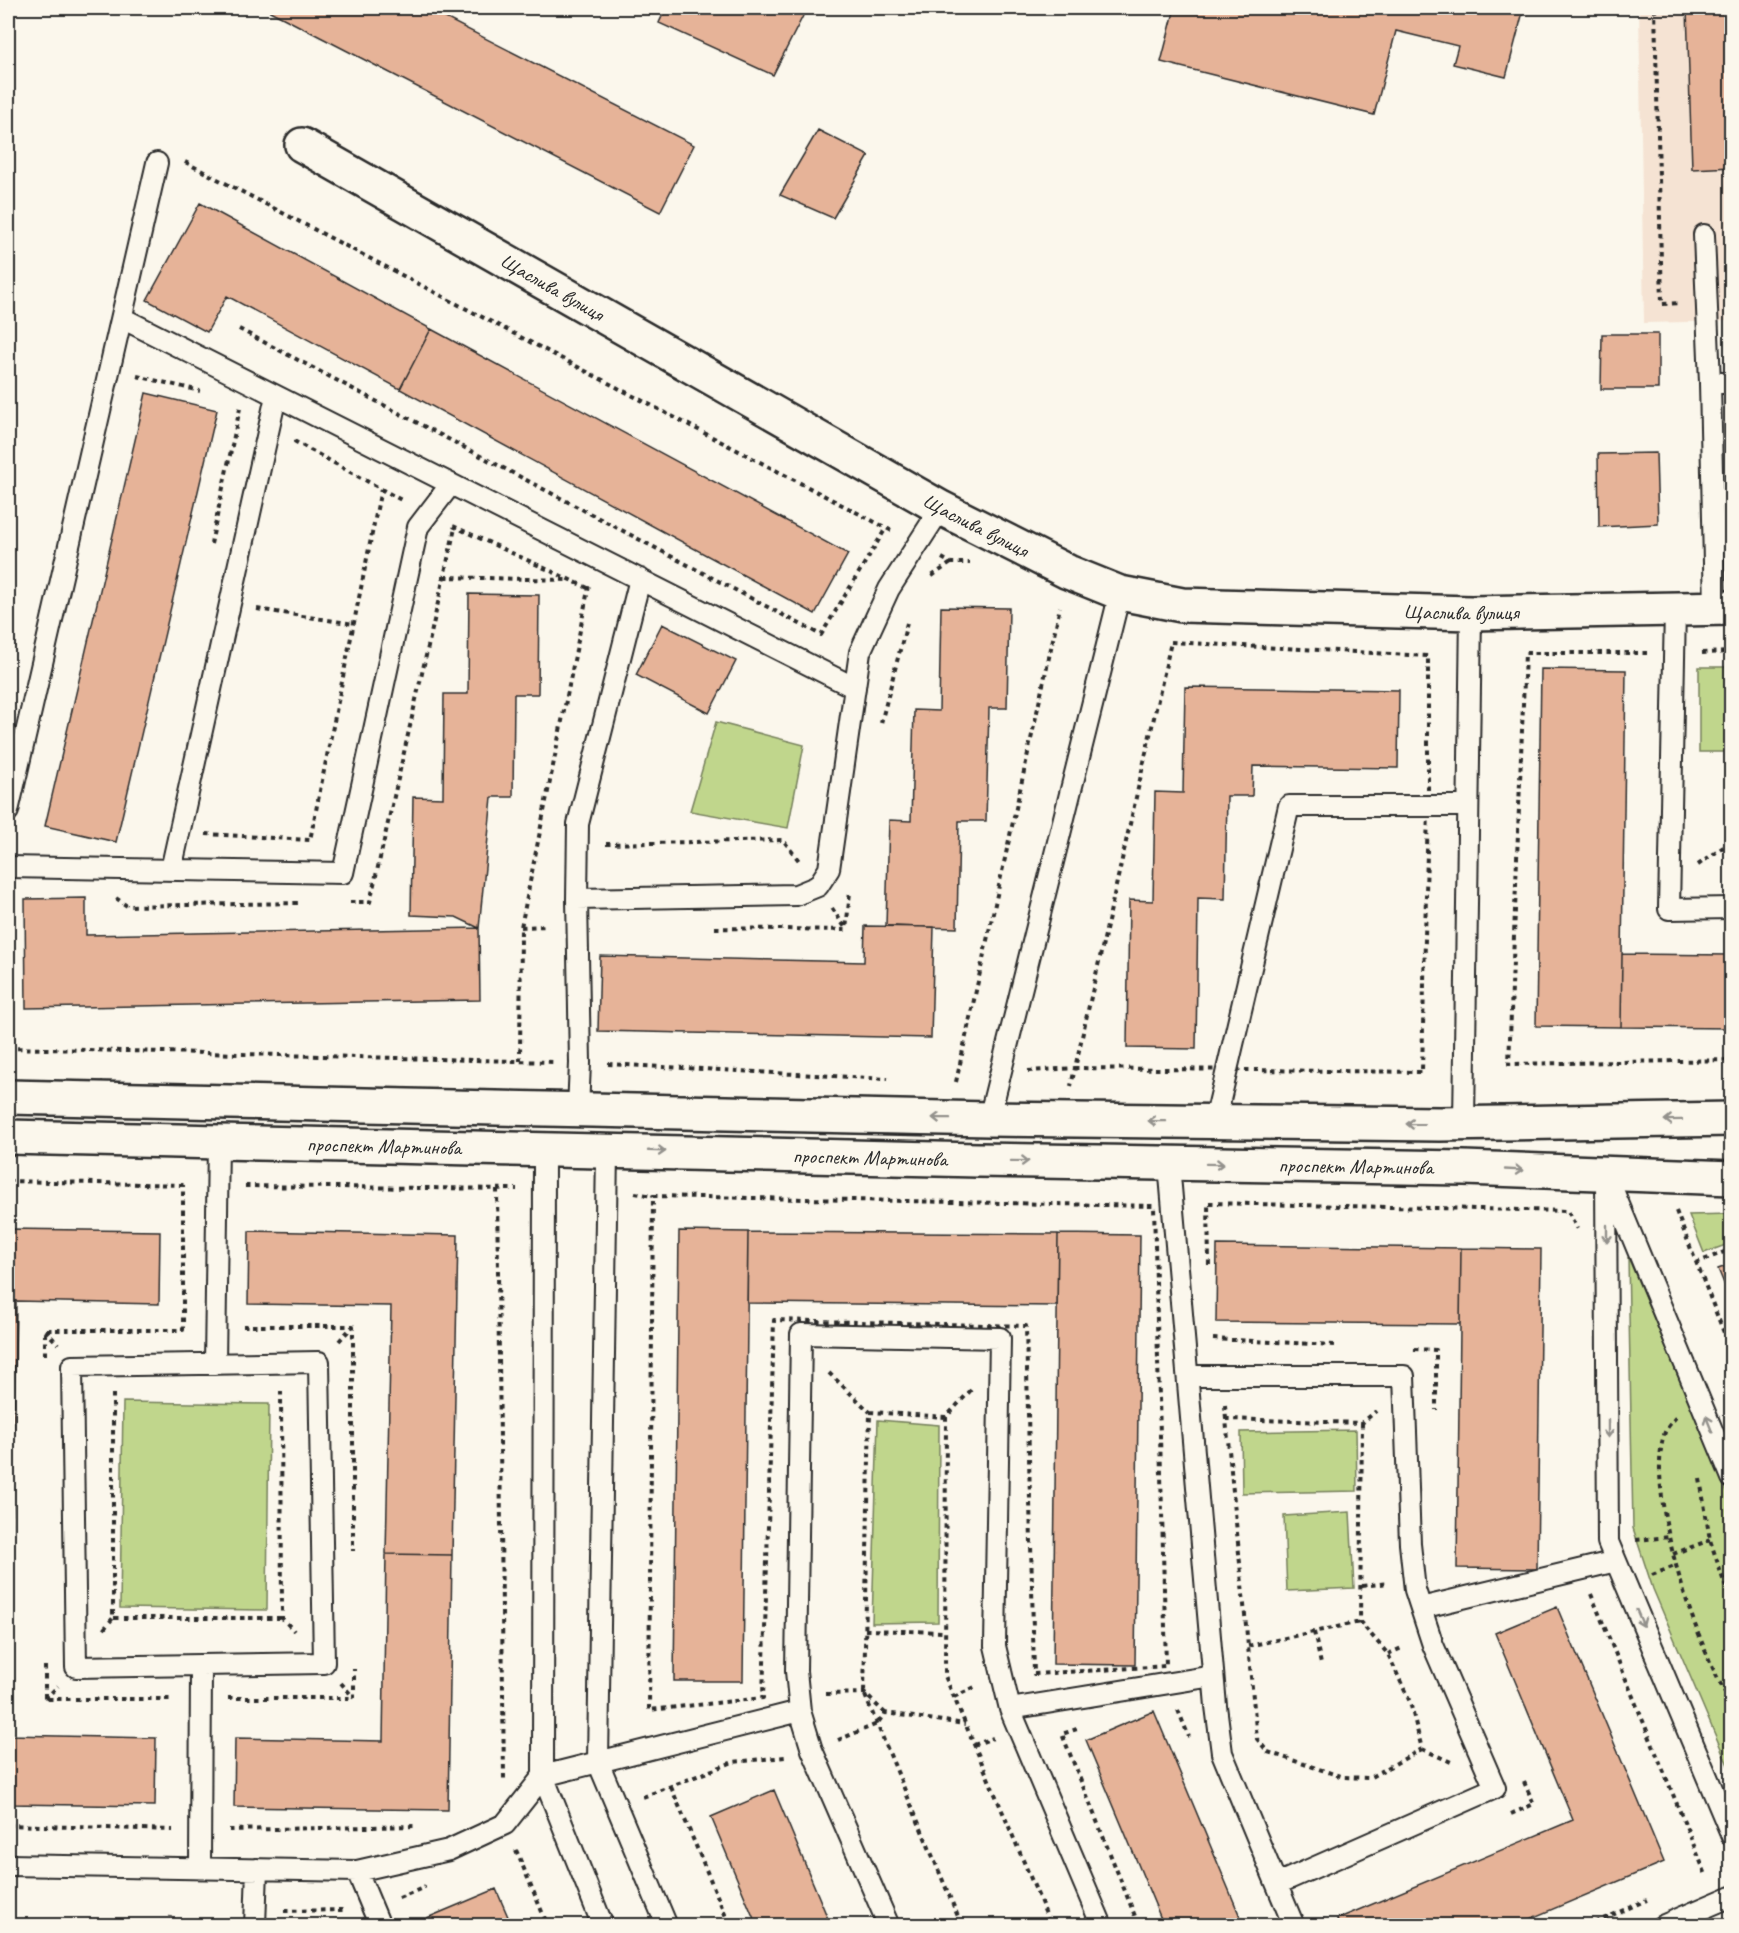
<svg xmlns="http://www.w3.org/2000/svg" width="1739" height="1933" viewBox="0 0 1739 1933" font-family="Caveat,sans-serif">
	<style>
		.built { fill: #f5e3d3 }
		.green { fill: #c0d68c; stroke: #76805c; stroke-width: 1.5 }
		.building { fill: #e6b398; stroke: #2b2b2b; stroke-width: 1.5 }
		.lines { fill: none; stroke-linecap: round; stroke-linejoin: round }
		.service-casing { stroke: #2b2b2b; stroke-width: 24 }
		.minor-casing { stroke: #2b2b2b; stroke-width: 38 }
		.path { stroke: #2b2b2b; stroke-width: 4; stroke-dasharray: 4.5 4.5; stroke-linecap: butt }
		.service { stroke: #fbf7ec; stroke-width: 20 }
		.minor { stroke: #fbf7ec; stroke-width: 33 }
		.oneway { stroke: #93918c }
		.labels { text-anchor: middle; dominant-baseline: central; stroke-width: 6; stroke-linejoin: round; paint-order: stroke }
		.street-label { font-size: 21px; fill: #2b2b2b; stroke: #fbf7ec }
	</style>
	<rect width="100%" height="100%" fill="#fbf7ec"/>
	<filter id="ink" filterUnits="userSpaceOnUse"><feTurbulence type="fractalNoise" baseFrequency=".0167" numOctaves="2"/><feDisplacementMap in="SourceGraphic" scale="12" xChannelSelector="R" yChannelSelector="G"/><feConvolveMatrix kernelMatrix="1 2 1 2 8 2 1 2 1" color-interpolation-filters="sRGB"/></filter>
	<g filter="url(#ink)">
		<!-- built -->
		<path class="built" d="M1639 8H1731V321L1644 323Z"/>
		<!-- green -->
		<path class="green" d="M1699 667H1731V752H1699Z
			M716 722 804 745 788 828 690 811Z
			M1731 1214V1243L1704 1253 1689 1215Z
			M1628 1257 1731 1501V1772L1653 1589 1633 1528Z
			M123 1402 269 1404 267 1610 120 1608Z
			M878 1420 939 1425 938 1622 872 1623Z
			M1356 1430 1357 1491 1242 1493 1241 1432Z
			M1350 1512 1354 1588 1287 1591 1284 1516Z"/>
		<!-- building -->
		<path class="building" d="M264 8H426L694 145 660 212Z
			M666 8H807L773 75 659 23Z
			M1175 8H1524L1506 77 1453 64 1458 46 1396 31 1374 115 1161 62Z
			M1687 8H1732V167L1692 169Z
			M818 130 869 156 833 218 780 195Z
			M200 203 431 329 400 389 227 296 207 332 147 300Z
			M431 329 848 554 815 614 400 389Z
			M1602 334H1658V389H1601Z
			M146 393 217 410 116 842 45 826Z
			M1656 453 1658 524 1599 527 1598 454Z
			M469 594 539 595 538 694H514L513 797H492L479 928 456 917 411 915 413 797 443 798 444 694H468Z
			M941 607 1009 608 1007 708H989L986 821H959L957 928 886 926 889 820 911 821 914 710 939 711Z
			M662 624 736 661 709 713 636 675Z
			M1541 669 1626 670 1621 1027 1536 1026Z
			M1185 687 1399 690 1398 768 1253 766 1252 796H1227L1225 899 1198 898 1196 1049 1127 1048 1129 900 1153 901 1155 792 1183 793Z
			M86 898V935L479 928 480 1000 26 1008 25 899Z
			M865 926 934 927 931 1038 598 1031 600 956 864 962Z
			M1622 954 1732 955V1028L1621 1027Z
			M8 1229 160 1231 159 1304 16 1301 11 1584H8Z
			M249 1231 458 1235 452 1555 386 1554 391 1306 248 1304Z
			M679 1231 748 1232 743 1681H674Z
			M748 1232 1058 1234 1057 1306 747 1303Z
			M1058 1234 1140 1235 1135 1665 1053 1664Z
			M1217 1245 1461 1248 1460 1324 1216 1322Z
			M1461 1248 1541 1249 1537 1569 1457 1568Z
			M1732 1264V1303L1718 1269Z
			M386 1554 452 1555 448 1810 234 1807 235 1738 383 1741Z
			M8 1584H11L8 1735 156 1738 155 1806 8 1804Z
			M1557 1607 1664 1862 1513 1926H1339L1337 1919 1573 1820 1495 1633Z
			M1154 1711 1244 1926H1164L1086 1740Z
			M774 1790 831 1926H757L711 1817Z
			M496 1889 512 1926H430L427 1918Z"/>
		<g class="lines">
			<defs>
				<path id="service" d="M1704 235 1710 383
					M122 318 855 688
					M1715 608 1710 383H1732
					M1675 609 1669 909 1732 908
					M8 811 157 163
					M8 867 343 873 418 527 451 484
					M171 870 276 396
					M577 899 578 824 640 579
					M578 1110 580 1063 577 899 796 895 818 886 829 869 860 652 889 589 941 508
					M989 1119 1120 593
					M1215 1121 1289 806H1468
					M1464 1123 1471 613
					M544 1148 543 1776 603 1926
					M607 1150 598 1762 667 1926
					M1169 1164 1216 1706 1222 1753 1294 1926
					M1606 1175 1608 1542 1732 1836
					M1610 1183 1732 1478
					M319 1362 324 1663 76 1667 72 1366Z
					M215 1364 218 1141
					M1188 1376H1404L1410 1544 1415 1590 1433 1645 1495 1788 1277 1884
					M1421 1608 1616 1561
					M1010 1709 1213 1676
					M8 1865 357 1871 449 1850 505 1824 543 1776 800 1711
					M200 1868 201 1665
					M357 1871 380 1926
					M255 1926 257 1869
					M889 1926 812 1750 800 1711 796 1671 801 1334 1000 1338 995 1646 1010 1709 1102 1926
					M1662 1926 1732 1896"/>
				<g id="minor">
					<path id="s1" d="M302 145 941 508 1068 572 1120 593 1182 605 1471 613 1732 608"/>
					<path d="M8 1097 989 1119 1440 1124 1732 1119"/>
					<path id="s2" d="M8 1137 978 1160 1464 1168 1732 1178"/>
				</g>
			</defs>
			<!-- service casing -->
			<use href="#service" class="service-casing"/>
			<!-- minor casing -->
			<use href="#minor" class="minor-casing"/>
			<!-- path -->
			<path class="path" d="M1655 8 1662 304 1680 303
				M185 162 894 532
				M239 329 821 635 886 528
				M137 376 200 391
				M294 441 403 501
				M453 526 588 588
				M211 544 240 408
				M942 558 951 563H970
				M932 576 951 563
				M444 577 567 580
				M257 609 354 624
				M1171 642 1428 656V806L1422 1072 1075 1068Z
				M1647 653H1525L1509 1064 1732 1060
				M1702 653 1732 652
				M881 723 907 623
				M206 834 310 840 381 489
				M606 844 783 840 800 862
				M1698 865 1732 841
				M116 898 127 906 298 903
				M350 902H370L455 528
				M832 908 846 929
				M521 927 548 926
				M715 928 846 930 850 892
				M8 1048 553 1062
				M520 1061 521 927 589 585
				M608 1064 888 1079
				M1028 1071 1075 1068 1071 1086
				M956 1082 1060 607
				M8 1181 184 1185
				M245 1186 517 1189
				M497 1189 504 1779
				M635 1193 653 1196
				M653 1196 1154 1206 1166 1666 1034 1674 1026 1326 774 1320 763 1698 649 1710Z
				M1676 1211 1732 1353
				M1696 1263 1732 1249
				M1209 1265 1208 1203 1568 1211 1577 1229
				M243 1326H353V1551
				M45 1330 58 1344
				M1213 1339 1334 1345
				M339 1341 352 1327
				M1414 1349 1436 1350V1410
				M45 1355V1330H183V1185
				M829 1373 870 1412
				M971 1390 946 1417 945 1676 1051 1926
				M281 1391 282 1618 294 1631
				M113 1394V1618H282
				M1225 1405 1226 1419
				M946 1417 870 1412 864 1693 962 1926
				M1676 1417C1672 1422 1667 1427 1665 1432 1643 1491 1698 1652 1732 1704
				M1362 1423 1360 1622 1388 1654 1410 1702 1422 1749 1369 1778 1343 1777 1268 1752 1257 1739 1226 1419 1362 1423 1376 1411
				M1700 1479 1710 1540 1732 1606
				M1636 1540 1670 1537
				M1673 1554 1710 1540
				M1652 1575 1677 1565
				M1362 1586 1388 1583
				M1591 1594 1706 1875
				M104 1629 113 1618
				M865 1630 945 1632
				M1314 1632 1321 1664
				M1248 1646 1360 1622
				M1388 1654 1404 1647
				M45 1666V1699H172
				M341 1683 354 1698
				M826 1694 864 1693 885 1713
				M954 1697 975 1687
				M228 1698H354V1669
				M45 1699 58 1686
				M1178 1710 1189 1737
				M1077 1729 1062 1734 1139 1926
				M838 1740 877 1724 885 1713 965 1724
				M974 1745 993 1738
				M1422 1749 1451 1762
				M671 1787 730 1926
				M643 1797 733 1762 785 1757
				M1511 1814 1534 1804 1524 1782
				M8 1825 173 1830
				M229 1830 416 1826
				M516 1850 548 1926
				M399 1898 425 1887
				M284 1911 343 1910
				M170 1926 171 1916
				M1587 1926 1647 1900"/>
			<!-- service -->
			<use href="#service" class="service"/>
			<!-- minor -->
			<use href="#minor" class="minor"/>
		</g>
		<!-- one-way arrows -->
		<defs><path id="oneway-shaft" d="M-6 0H5M1.5-3L5.5 0L1.5 3" fill="none" stroke-width="1.6" stroke-linecap="round" stroke-linejoin="round" transform="scale(1.5)"/></defs>
		<g class="oneway">
			<use href="#oneway-shaft" transform="translate(941 1118) rotate(-179)"/>
			<use href="#oneway-shaft" transform="translate(1673 1120) rotate(179)"/>
			<use href="#oneway-shaft" transform="translate(1157 1121) rotate(-179)"/>
			<use href="#oneway-shaft" transform="translate(1415 1124) rotate(-179)"/>
			<use href="#oneway-shaft" transform="translate(657 1151) rotate(2)"/>
			<use href="#oneway-shaft" transform="translate(1020 1161) rotate(1)"/>
			<use href="#oneway-shaft" transform="translate(1215 1164) rotate(1)"/>
			<use href="#oneway-shaft" transform="translate(1514 1170) rotate(3)"/>
			<use href="#oneway-shaft" transform="translate(1607 1234) rotate(90)"/>
			<use href="#oneway-shaft" transform="translate(1709 1424) rotate(-112)"/>
			<use href="#oneway-shaft" transform="translate(1608 1429) rotate(90)"/>
			<use href="#oneway-shaft" transform="translate(1640 1618) rotate(67)"/>
		</g>
	</g>
	<g class="labels">
		<!-- street labels -->
		<g class="street-label">
			<text stroke="none"><textPath href="#s1" startOffset="288">Щаслива вулиця</textPath></text>
			<text stroke="none"><textPath href="#s1" startOffset="774">Щаслива вулиця</textPath></text>
			<text stroke="none"><textPath href="#s1" startOffset="1276">Щаслива вулиця</textPath></text>
			<text stroke="none"><textPath href="#s2" startOffset="376">проспект Мартинова</textPath></text>
			<text stroke="none"><textPath href="#s2" startOffset="862">проспект Мартинова</textPath></text>
			<text stroke="none"><textPath href="#s2" startOffset="1348">проспект Мартинова</textPath></text>
		</g>
	</g>
	<!-- margin -->
	<rect width="1739" height="1933" fill="none" stroke="#fbf7ec" stroke-width="30"/>
	<rect x="15" y="15" width="1709" height="1903" fill="none" stroke="#2b2b2b" stroke-width="2" filter="url(#ink)"/>
</svg>
